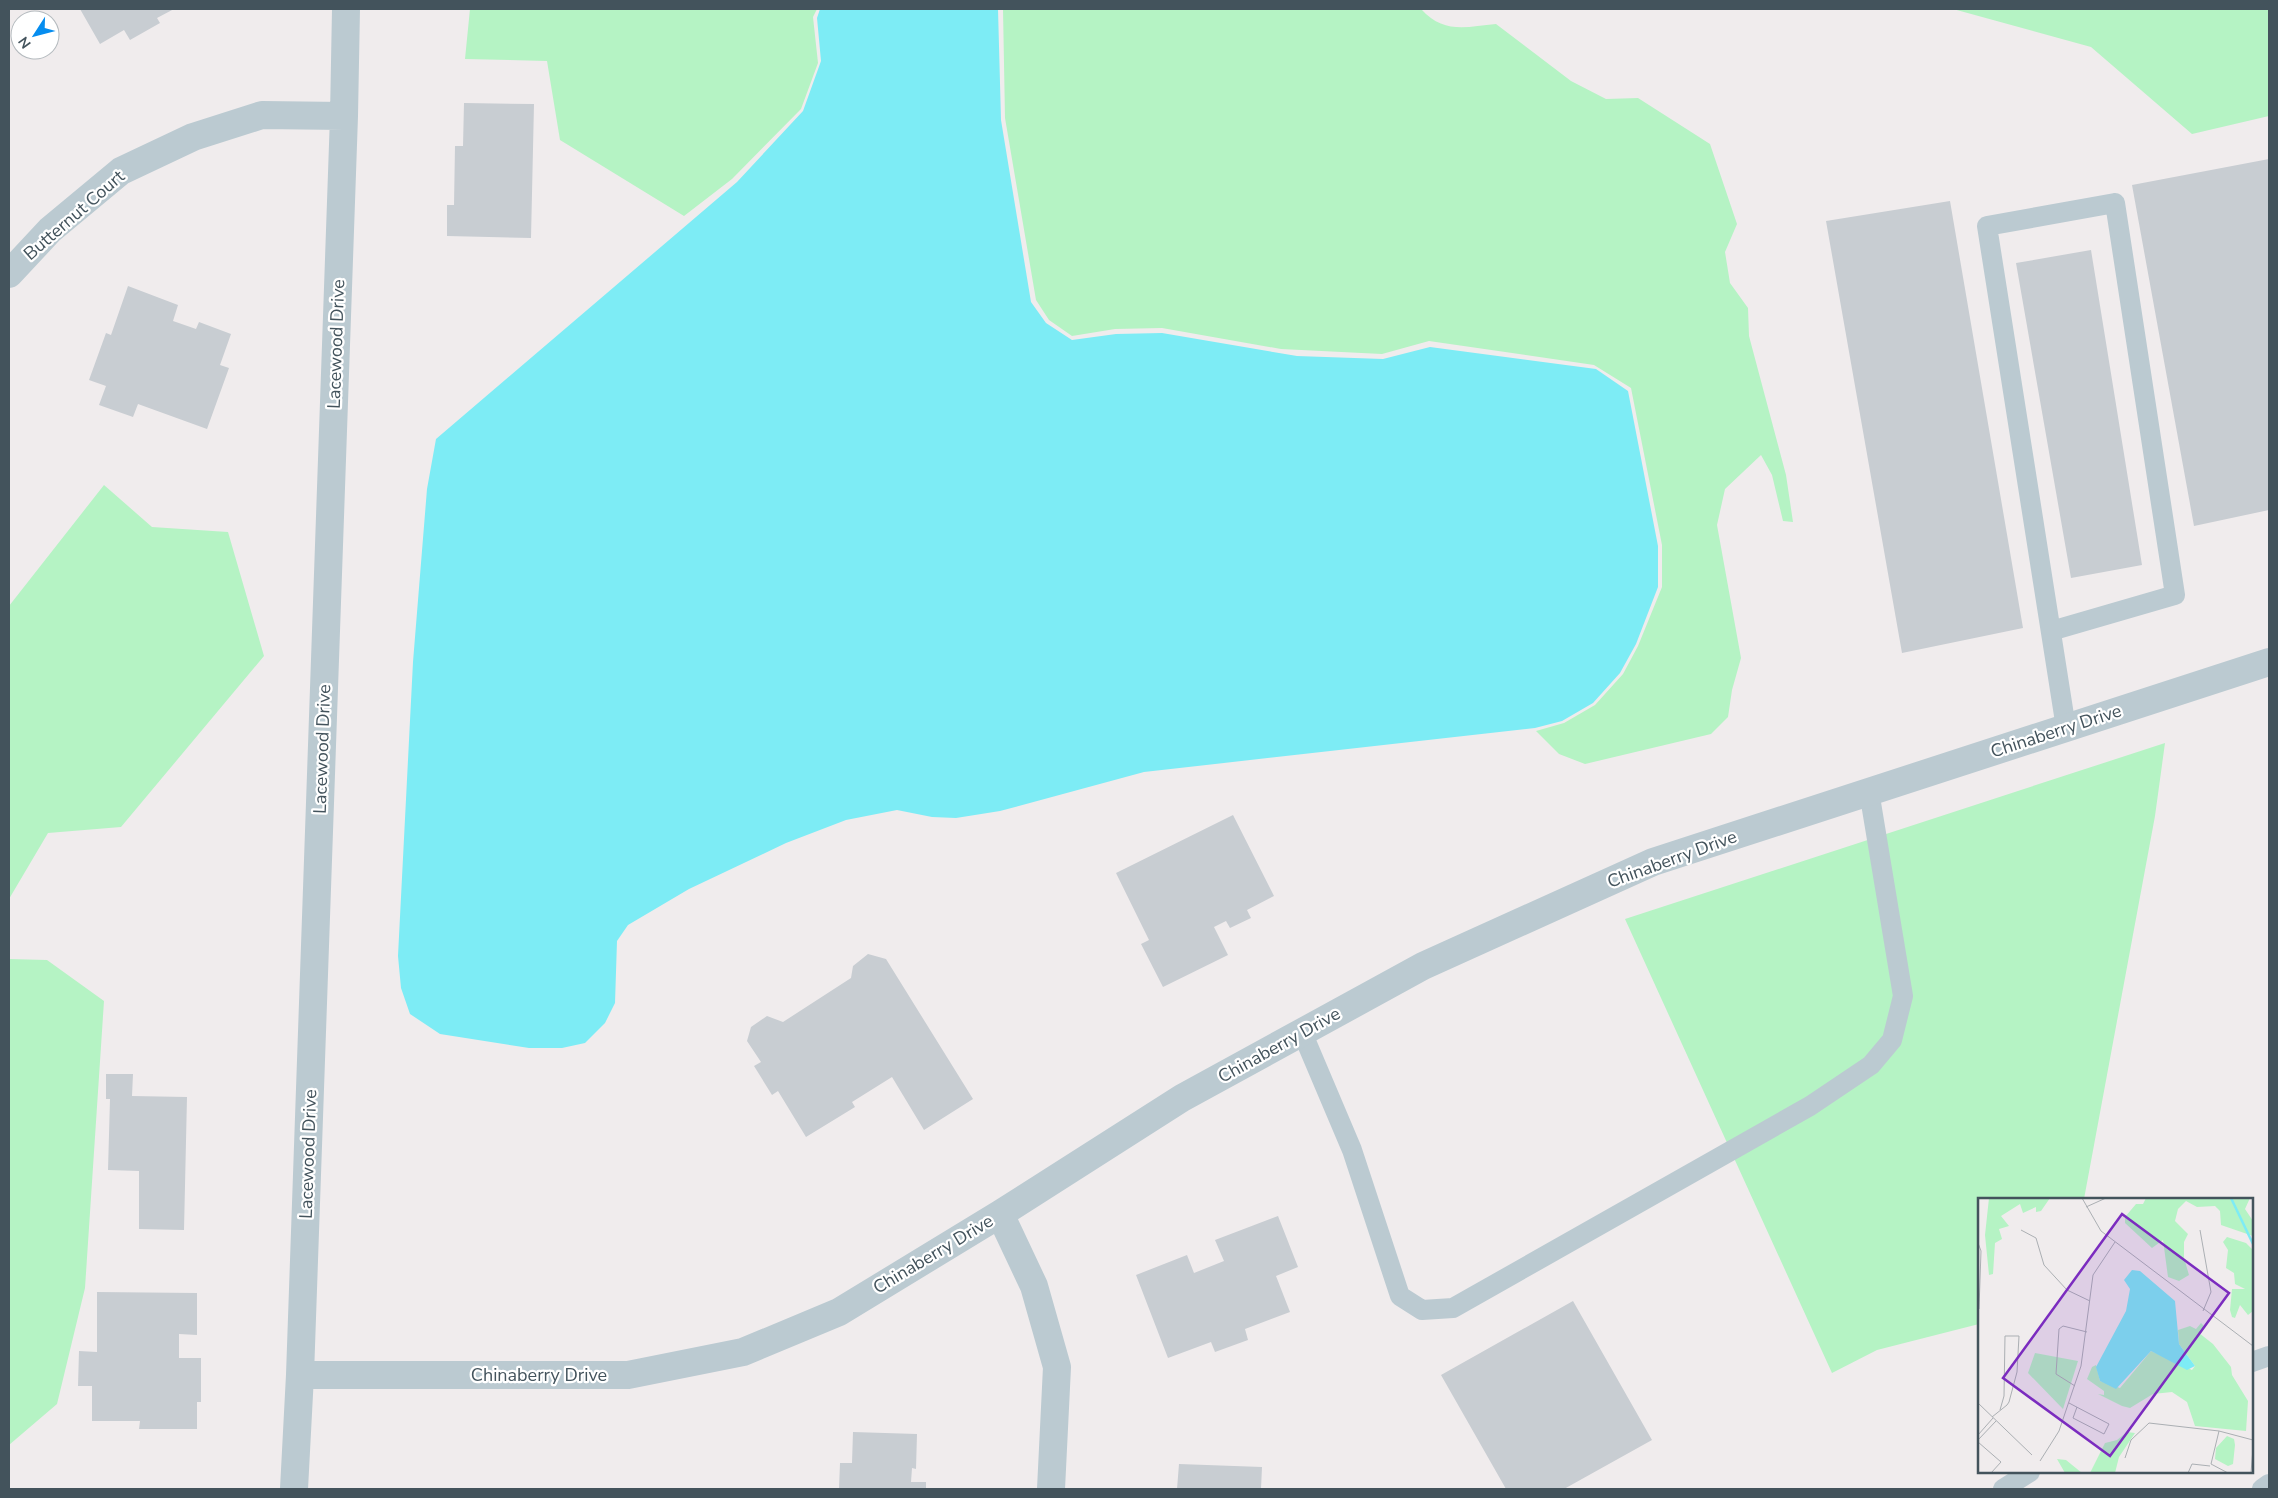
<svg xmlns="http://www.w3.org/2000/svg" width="2278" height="1498" viewBox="0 0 2278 1498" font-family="'Nunito Sans',sans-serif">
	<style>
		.green { fill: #b5f3c4 }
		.water { fill: #7decf5 }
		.building { fill: #c8cdd2 }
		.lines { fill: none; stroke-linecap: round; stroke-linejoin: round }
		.lane { stroke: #bbcad1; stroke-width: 20 }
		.street { stroke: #bbcad1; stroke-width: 28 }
		.labels { text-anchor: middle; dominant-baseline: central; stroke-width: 4.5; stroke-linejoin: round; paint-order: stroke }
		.street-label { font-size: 18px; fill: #43535c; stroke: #fff }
		.inset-river { fill: none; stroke: #7decf5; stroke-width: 2.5 }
		.inset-road { fill: none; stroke: #abafb3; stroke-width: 1 }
		.view { fill: #7b2cbf; fill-opacity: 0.15; stroke: #7b2cbf; stroke-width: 2.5 }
		.inset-edge { fill: none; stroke: #43535c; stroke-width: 2.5 }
	</style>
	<rect width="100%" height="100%" fill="#f0eced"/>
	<!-- green -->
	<path class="green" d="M470 9H817L813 17 818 63 801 109 732 179 684 216 560 140 547 61 465 59Z
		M1003 9H1421C1444 34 1465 27 1496 24L1571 81 1606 99 1638 98 1710 144 1737 224 1725 252 1730 283 1748 308 1749 336 1786 475 1793 522 1783 521 1772 475 1761 455 1725 489 1717 525 1741 658 1732 690 1728 717 1711 734 1585 764 1559 754 1536 731 1564 723 1595 705 1623 674 1638 646 1662 587V545L1631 388 1594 365 1429 341 1382 354 1281 349 1162 328 1115 329 1072 336 1049 320 1036 300 1005 118Z
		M1953 9H2269V116L2192 134 2091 47Z
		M104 485 152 527 228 532 264 656 121 827 48 833 9 899V606Z
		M2165 743 2155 816 2084 1199H1979V1324L1877 1350 1832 1373 1625 919Z
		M9 959 47 960 104 1001 85 1288 57 1404 9 1445Z"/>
	<!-- water -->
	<path class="water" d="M820 9H998L1001 120 1031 302 1046 323 1072 340 1116 334 1162 333 1297 356 1383 359 1430 347 1596 369 1628 391 1658 546V587L1636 644 1620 673 1593 703 1562 721 1535 728 1144 772 1000 811 956 818 932 817 897 810 846 820 786 843 689 889 628 925 617 941 615 1003 605 1023 585 1043 562 1048H529L440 1034 410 1014 401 988 398 956 413 662 427 489 436 439 737 182 803 111 821 61 817 18Z"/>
	<!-- building -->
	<path class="building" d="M80 9H174L157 18 160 23 130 40 124 30 100 44Z
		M464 103 534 104 531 238 447 236V205H454L455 146H463Z
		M2269 159V510L2194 526 2132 185Z
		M1950 201 2023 628 1902 653 1826 221Z
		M2091 250 2142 565 2071 578 2016 263Z
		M128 286 178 305 173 321 196 329 199 322 231 334 220 365 229 368 207 429 138 404 133 417 99 405 106 386 89 380 106 333 111 335Z
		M1233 815 1274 896 1247 910 1251 918 1230 928 1226 921 1214 927 1228 955 1163 987 1141 944 1149 940 1116 873Z
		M868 954 886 959 973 1099 924 1130 892 1077 852 1102 855 1107 806 1137 778 1091 772 1095 754 1066 761 1062 747 1041 751 1027 767 1016 783 1022 851 978 853 966Z
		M106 1074H133L132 1096 187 1097 184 1230 139 1229V1171L108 1170 110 1099H106Z
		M1278 1216 1298 1267 1276 1276 1290 1312 1245 1329 1248 1340 1215 1352 1211 1342 1168 1358 1136 1275 1187 1255 1194 1273 1224 1261 1215 1240Z
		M97 1292 197 1293V1335L179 1334V1358H201V1402H197V1429H139L140 1421H92V1386H78L79 1351 97 1352Z
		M1573 1301 1652 1440 1564 1489H1506L1441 1375Z
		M853 1432 917 1434 916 1469 912 1468 911 1482H926V1489H839L840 1463H852Z
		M1179 1464 1262 1467 1261 1489H1177Z"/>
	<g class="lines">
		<!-- lane -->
		<path class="lane" d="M2051 631 2175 595 2115 203 1987 226 2066 728
			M1302 1032 1352 1150 1400 1296 1422 1310 1453 1308 1810 1106 1871 1065 1892 1040 1903 996 1869 791
			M2252 1362 2269 1356
			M2003 1489 2030 1472
			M2262 1489 2269 1484"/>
		<!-- street -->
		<path class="street" d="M9 274 50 230 121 171 193 137 262 115 344 116
			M1000 1214 1034 1286 1057 1367 1051 1489
			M300 1375H628L743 1352 839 1312 1000 1214 1182 1098 1423 966 1653 862 2269 662
			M294 1489 300 1375 344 116 346 9"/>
	</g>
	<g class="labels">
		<!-- street labels -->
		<g class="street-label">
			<text transform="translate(74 215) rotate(-41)">Butternut Court</text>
			<text transform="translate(336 344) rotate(-88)">Lacewood Drive</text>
			<text transform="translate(2056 731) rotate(-18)">Chinaberry Drive</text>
			<text transform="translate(322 749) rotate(-88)">Lacewood Drive</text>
			<text transform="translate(1672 859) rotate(-20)">Chinaberry Drive</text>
			<text transform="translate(1279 1045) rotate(-29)">Chinaberry Drive</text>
			<text transform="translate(308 1154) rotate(-88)">Lacewood Drive</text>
			<text transform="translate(933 1254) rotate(-31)">Chinaberry Drive</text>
			<text x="539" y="1375">Chinaberry Drive</text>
		</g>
	</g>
	<!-- overview -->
	<g transform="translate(1978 1198)">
		<rect width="275" height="275" fill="#f0eced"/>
		<path d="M11 0H72L63 13 58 14V9L45 15 42 6 23 18 31 28 21 31 24 41 17 45 15 76 11 77 7 37ZM168 0H272L267 11 275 23V38L243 27 242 13 237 8 219 9 208 3 200 11 197 23 210 36 206 44V60L211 77 201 83 190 79 185 42 174 50 147 25V19L158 6H165ZM249 39 268 45 275 52V113L270 117 262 107 257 120 254 119 252 112 254 91H267L257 86 256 75 248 70 250 52 245 44ZM223 125 226 128 221 135 235 146 253 169 254 177 270 203 268 233 217 228 209 204 194 194 175 196 152 210 144 208 120 196 126 197V193L109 181 114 169 118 167 122 183 142 190 173 153 214 172 217 168 201 146 200 132 212 128 218 131ZM57 155 100 163 85 211 50 175ZM149 234 157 235 141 259 137 275H112L127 245 139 242ZM249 238 256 241 257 247 255 266 250 268 237 261 238 250ZM79 261 88 262 104 275H87Z" fill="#b5f3c4"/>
		<path d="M154 72 162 73 197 103 201 146 217 168 209 172 173 153 138 191 122 183 118 169 148 113 152 91 146 82Z" fill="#7decf5"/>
		<path class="inset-river" d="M253 0 275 46"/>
		<path class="inset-road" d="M104 0 123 33 275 148M108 9 128 0M43 32 58 40 66 67 89 92 112 103M222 32 233 94 225 113M0 45 3 53 1 111M0 111V146M97 188 78 176 81 131 85 128 109 134M0 205 54 257M91 205 131 226 126 236 95 220 99 209M14 219 29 207 31 204 39 174 41 138H27L26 198 22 212M241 233 233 266 250 275M0 237 15 220M0 242 18 223M0 244 23 264 13 275M147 260 153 242 171 225 241 233 275 242M62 263 81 233 103 168 115 77 137 44M210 275 214 266 232 268M273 275 275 250"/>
		<path class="view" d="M144 16 251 95 132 258 25 180Z"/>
		<rect width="275" height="275" class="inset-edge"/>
	</g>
	<!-- border -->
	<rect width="2278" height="1498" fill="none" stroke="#43535c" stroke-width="20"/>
	<!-- north arrow -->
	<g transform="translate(35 35) rotate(234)"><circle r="24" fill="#ffffff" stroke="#b4babe"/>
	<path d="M0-4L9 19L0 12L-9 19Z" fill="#068def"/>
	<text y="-8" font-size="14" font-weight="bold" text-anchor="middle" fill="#43535c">N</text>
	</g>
</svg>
